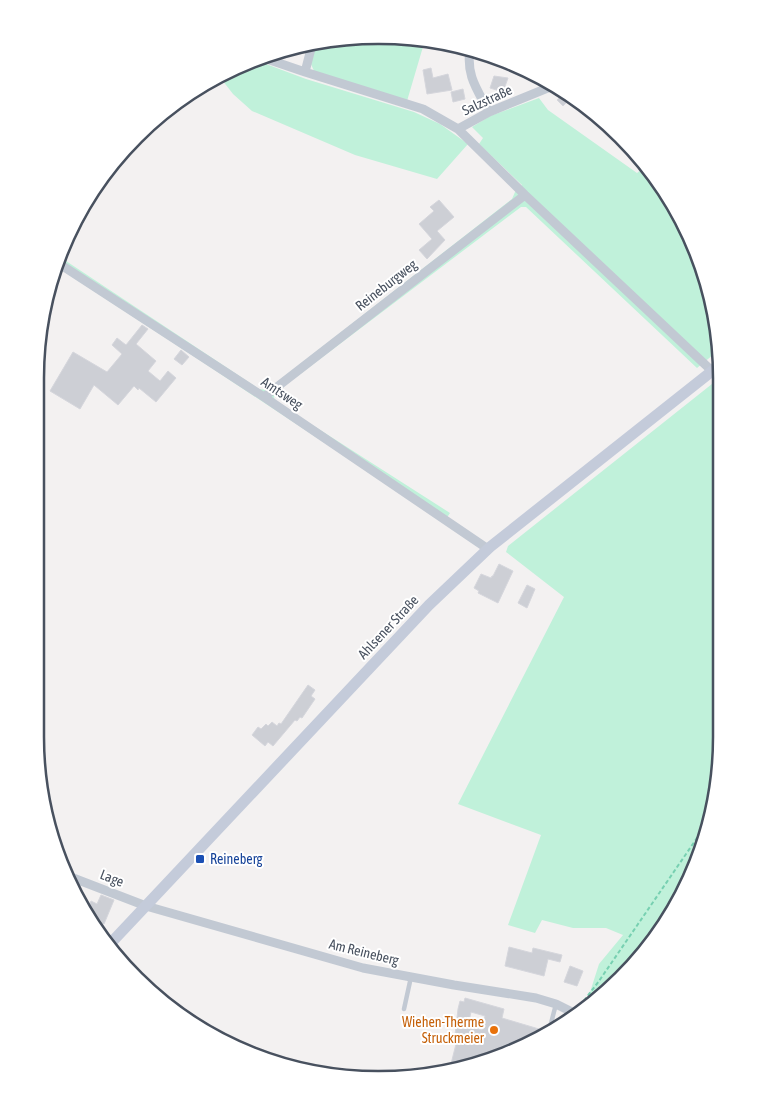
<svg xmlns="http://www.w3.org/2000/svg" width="757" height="1115" viewBox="0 0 757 1115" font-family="'Asap Condensed',sans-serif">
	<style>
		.green { fill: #c0f1da }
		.building { fill: #cdcfd5; stroke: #d5d6dc; fill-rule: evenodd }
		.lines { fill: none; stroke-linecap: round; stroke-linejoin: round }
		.path { stroke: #77d0b1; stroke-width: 2; stroke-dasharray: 4 2.5; stroke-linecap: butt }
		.lane { stroke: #c2c9d3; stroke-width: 4.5 }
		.street { stroke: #c2c9d3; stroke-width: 9 }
		.secondary { stroke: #c4cbda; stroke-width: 11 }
		.transit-dot { fill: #1a4fb4; stroke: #fff; stroke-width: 2 }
		.food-dot { fill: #e8710a; stroke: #fff; stroke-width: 2 }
		.labels { text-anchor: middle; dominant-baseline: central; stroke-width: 4; stroke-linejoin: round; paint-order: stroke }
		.street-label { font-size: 14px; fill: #48515f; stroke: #fff }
		.transit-label { font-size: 14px; fill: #164399; stroke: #fff; text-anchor: start }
		.food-label { font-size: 14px; fill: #c56008; stroke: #fff; text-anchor: end }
		.rim { fill: none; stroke: #48515f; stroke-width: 2.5 }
	</style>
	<rect width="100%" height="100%" fill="#f3f1f1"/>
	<!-- green -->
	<path class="green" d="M378 35 425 40 407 101 314 71 311 64 317 41Z
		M253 59 306 79 414 112 440 124 468 144 437 179 355 155 252 111 233 94 219 76Z
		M539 98 548 110 637 173 646 166 664 187 696 247 715 311 719 350 697 368 526 207H521L275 393 274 398 278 403 450 513 444 522 201 361 57 267 60 257 259 389 267 390 512 199 515 192 522 185 479 144 483 138 472 127 490 116Z
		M717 380 722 382 715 803 686 889 622 979 585 1008 599 964 623 935 606 928H573L542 920 535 933 508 925 541 835 458 804 564 597 506 552 508 546Z"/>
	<!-- building -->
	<path class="building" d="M431 68 433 78 448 74 452 90 427 94 423 70Z
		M494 76 508 78 503 92 490 88Z
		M463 89 465 99 453 102 451 92Z
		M566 91 573 96 563 106 557 100Z
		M439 200 454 217 437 231 445 240 427 259 419 250 432 239 419 224 434 211 430 207Z
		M142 325 148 329 136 344 156 361 148 371 160 381 168 371 176 378 156 402 139 388 138 390 134 386 118 405 94 385 80 409 50 391 73 352 107 372 122 354 112 345 117 338 126 345Z
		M181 350 189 357 182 365 174 359Z
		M499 564 513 571 498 603 478 593 479 591 474 588 481 574 491 578 492 576H493Z
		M527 585 535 589 527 608 518 603Z
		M308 685 315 690 311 696 315 699 302 718 300 717 297 721 295 720 273 746 268 742 265 746 252 735 258 727 261 729 266 724 268 726 272 722 277 726 279 723 281 724Z
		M101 895 114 900 104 924 88 918 86 913 91 901 97 904Z
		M509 947 532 953 533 948 562 955 560 962 548 959 544 976 505 966Z
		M570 966 583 971 577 986 564 982Z
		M465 998 504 1009 502 1018 539 1029 536 1039 449 1072 458 1036 455 1035 458 1009 460 1001 464 1002ZM471 1012 485 1016 482 1030 468 1026Z"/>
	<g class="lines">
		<!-- path -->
		<path class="path" d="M580 1006 599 981 710 819"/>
		<!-- lane -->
		<path class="lane" d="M404 1009 411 977
			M548 1035 556 1004"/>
		<!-- street -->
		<path class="street" d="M470 49C466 76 477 89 489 112
			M261 57 305 72 423 109 458 129 525 195 712 371 722 375
			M305 72 313 41
			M458 129 489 112 555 85
			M58 263 264 397 488 549
			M264 397 525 195
			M68 876 146 906 363 968 454 985 536 998 556 1004 574 1013 575 1015"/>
		<!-- secondary -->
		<path class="secondary" d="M109 945 429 605 490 547 721 364"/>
	</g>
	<!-- markers -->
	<rect class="transit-dot" x="195" y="854" width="10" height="10" rx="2.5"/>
	<circle class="food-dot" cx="494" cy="1030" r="5"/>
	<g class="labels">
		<!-- street labels -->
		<g class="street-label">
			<text transform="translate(487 100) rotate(-25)">Salzstraße</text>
			<text transform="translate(386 285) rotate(-38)">Reineburgweg</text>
			<text transform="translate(282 393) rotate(34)">Amtsweg</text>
			<text transform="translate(388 627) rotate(-47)">Ahlsener Straße</text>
			<text transform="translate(112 878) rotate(21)">Lage</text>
			<text transform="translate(364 952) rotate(14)">Am Reineberg</text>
		</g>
		<!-- transit labels -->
		<g class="transit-label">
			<text x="210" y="859">Reineberg</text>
		</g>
		<!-- food labels -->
		<g class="food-label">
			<text x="484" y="1022">Wiehen-Therme<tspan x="484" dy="16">Struckmeier</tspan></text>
		</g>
	</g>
	<!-- crop -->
	<path d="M0 0H757V1115H0ZM378 44H379A334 334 0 0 1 713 378V737A334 334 0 0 1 379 1071H378A334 334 0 0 1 44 737V378A334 334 0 0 1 378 44Z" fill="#fff" fill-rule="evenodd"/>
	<path class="rim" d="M378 44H379A334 334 0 0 1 713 378V737A334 334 0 0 1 379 1071H378A334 334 0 0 1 44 737V378A334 334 0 0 1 378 44Z"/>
</svg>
